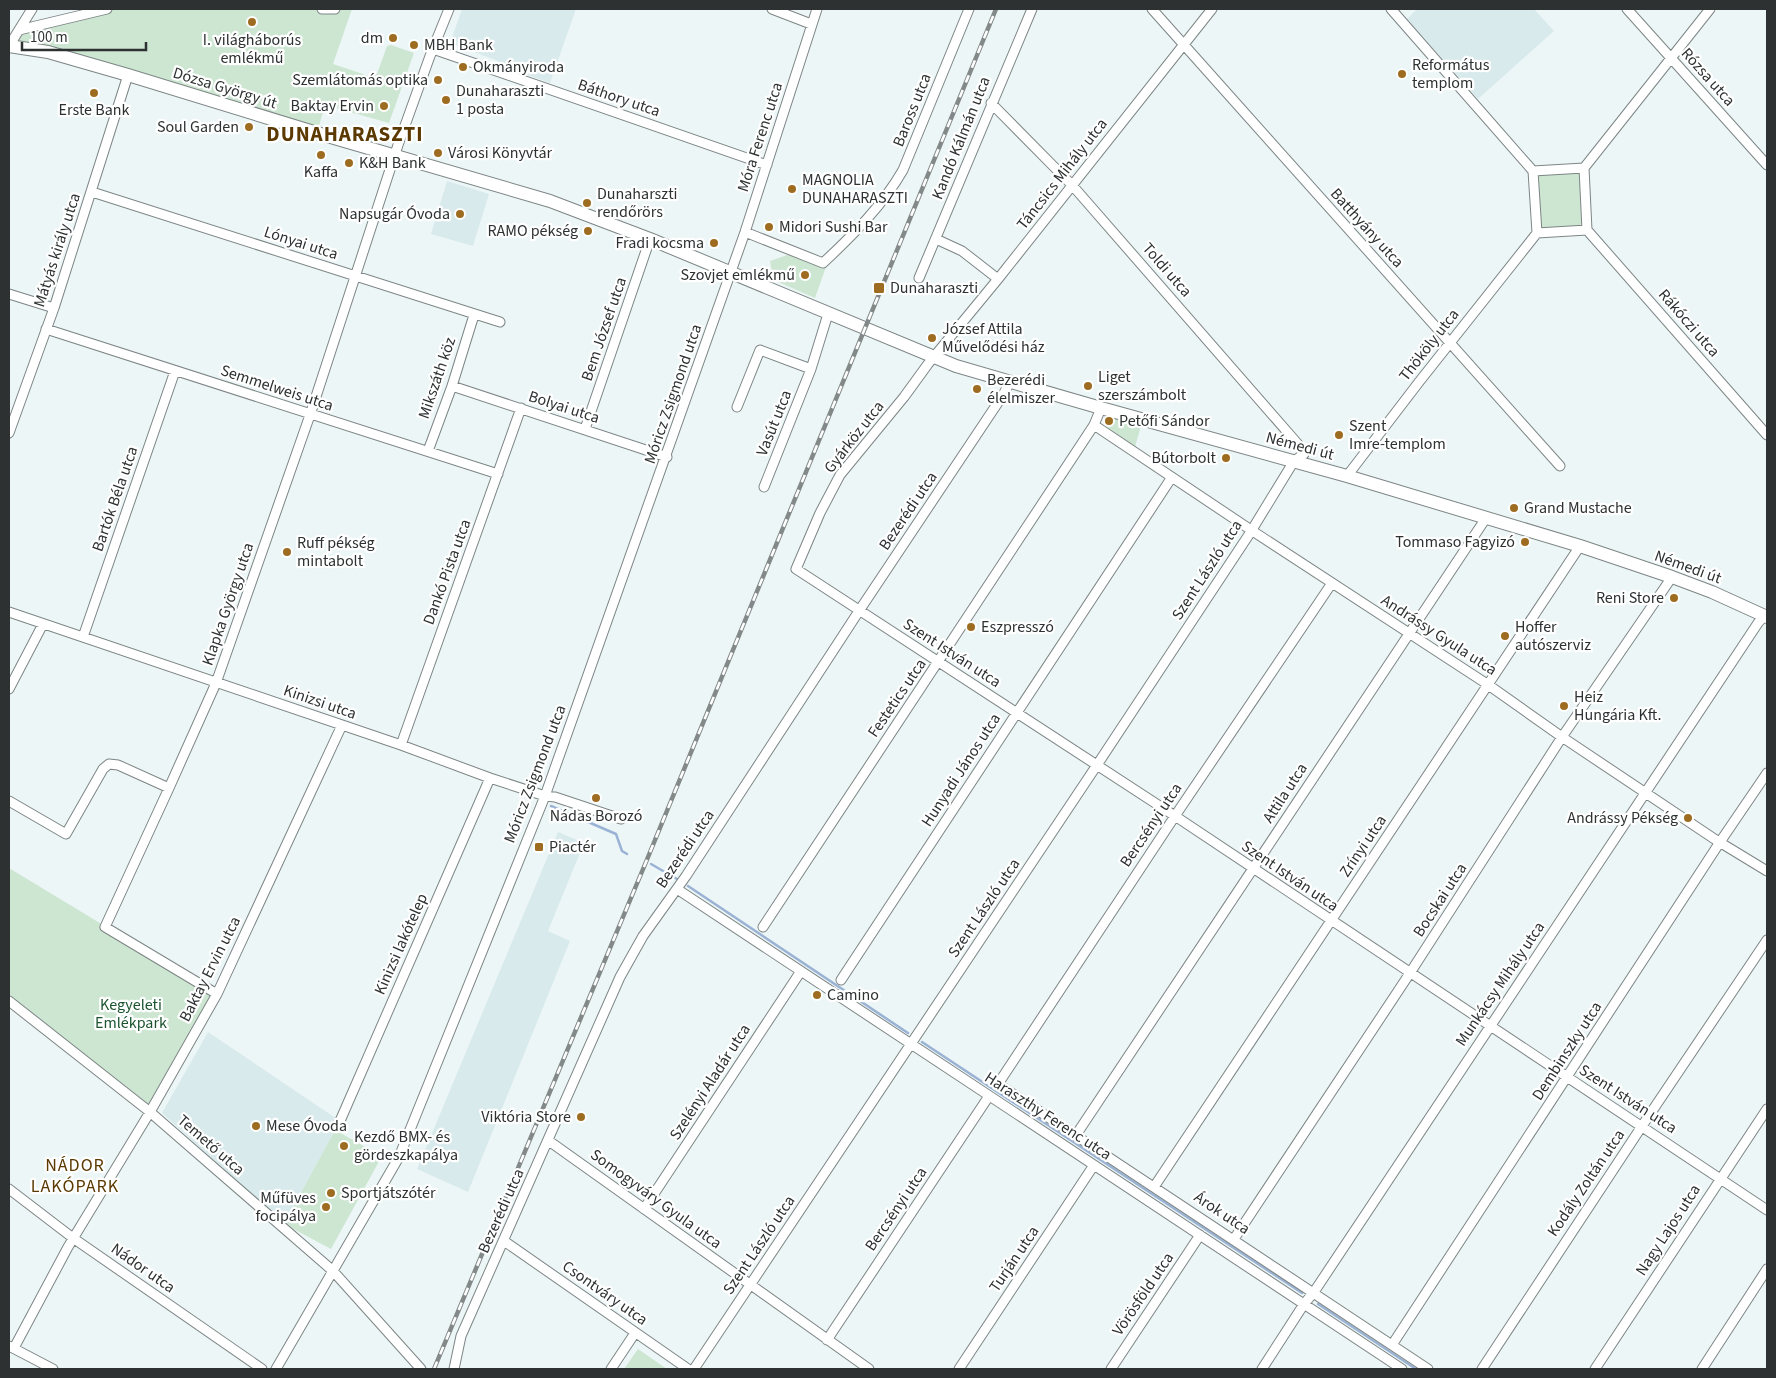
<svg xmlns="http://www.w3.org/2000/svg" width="1776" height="1378" viewBox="0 0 1776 1378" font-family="'Source Sans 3',sans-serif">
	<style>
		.built { fill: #d8eaec }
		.green { fill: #cde6d2 }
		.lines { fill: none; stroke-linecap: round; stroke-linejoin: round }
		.stream { stroke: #9ab3d5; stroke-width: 2.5 }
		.minor-casing { stroke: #7d8585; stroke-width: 11 }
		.secondary-casing { stroke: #7d8585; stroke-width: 14 }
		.minor { stroke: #fff; stroke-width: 9 }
		.secondary { stroke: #fff; stroke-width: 12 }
		.rail-casing { stroke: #838989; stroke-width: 4.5 }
		.rail { stroke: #fff; stroke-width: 2.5; stroke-dasharray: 8; stroke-linecap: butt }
		.poi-dot { fill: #9d6c20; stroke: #fff; stroke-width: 2 }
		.labels { text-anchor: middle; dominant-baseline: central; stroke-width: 4.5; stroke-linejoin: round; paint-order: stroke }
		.poi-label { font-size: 16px; fill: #2d3131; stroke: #fff; text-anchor: start }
		.street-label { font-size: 16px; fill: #2d3131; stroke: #fff }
		.park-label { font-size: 16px; fill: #1b542f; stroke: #fff }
		.neighbourhood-label { font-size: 18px; letter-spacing: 1px; fill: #5b3900; stroke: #fff }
		.district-label { font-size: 21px; font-weight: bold; letter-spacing: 1px; fill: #5b3900; stroke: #fff }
	</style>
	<rect width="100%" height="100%" fill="#edf6f7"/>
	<!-- built -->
	<path class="built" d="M462 9H576L550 83 497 64 498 61 450 43Z
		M1417 9H1534L1554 31 1478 99 1407 19Z
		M447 181 489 194 473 246 431 234Z
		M558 832 584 843 548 931 570 941 468 1192 417 1169Z
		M208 1032 340 1121 284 1224 162 1113Z"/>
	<!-- green -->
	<path class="green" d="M107 9H352L333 64 369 76 377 74 387 46 391 45 414 53 389 123 325 105 317 133 9 46 19 30Z
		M1579 169 1582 173 1584 221 1579 226 1543 229 1537 223 1536 178 1540 171Z
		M790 254 826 267 815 298 778 282 773 277 770 261Z
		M1111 417H1116L1141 426 1135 447 1106 426 1107 421Z
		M9 868 217 994 150 1112 96 1065 9 995Z
		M335 1130 382 1156 331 1249 284 1224Z
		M638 1349 667 1369H624Z"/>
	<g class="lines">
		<!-- stream -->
		<path class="stream" d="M551 806 616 834 622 851 627 854
			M651 864 677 879
			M688 886 908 1033
			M922 1042 1302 1293
			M1318 1304 1416 1369"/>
		<defs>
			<path id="minor" d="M322 9H335
				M772 9 811 24
				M1152 9 1560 466
				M1212 9 998 279 928 364 904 397 840 475 820 513 796 569 1175 816 1767 1210
				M1391 9 1533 171
				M1627 9 1767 165
				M19 30 107 9
				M9 46 32 9
				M433 49 767 165
				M1584 168 1587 230 1537 233 1533 171Z
				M1584 168 1710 9
				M92 192 500 322
				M1587 230 1767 435
				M745 232 823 263C853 235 883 205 903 170L969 9
				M936 239 962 251 998 279
				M919 278 1032 9
				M9 294 54 308
				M46 329 498 474
				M452 386 667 457
				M737 407 760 350 811 369
				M1094 425 1251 530 1487 684 1562 737 1716 840 1767 871
				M585 429 650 239
				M9 433 54 308 128 75
				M428 451 452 386 474 315
				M1347 476 1419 382 1537 233
				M764 487 811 369 828 314
				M1332 583 1175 816 998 1084 1428 1369
				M9 612 401 745 490 778 545 796 555 797 621 819
				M83 637 175 371
				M9 689 43 624
				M401 745 521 408
				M9 801 66 834 103 769 109 764 118 765 169 788
				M677 889 1402 1369
				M763 927 1094 425 1101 408
				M841 980 1172 477
				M217 994 105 927 169 788 216 683 310 415 398 145 430 56 449 9
				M9 1001 150 1112 333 1271 421 1369
				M340 1121 490 778
				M1076 1135 1486 518
				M549 1141 869 1369
				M1154 1187 1580 546
				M9 1189 73 1238 262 1369
				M644 1209 801 971
				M1234 1239 1410 973 1562 737 1672 577
				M504 1241 688 1369
				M827 1340 989 1096
				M1392 1345 1720 842 1767 773
				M9 1346 53 1369
				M14 1348 68 1247 150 1112 217 994 342 725
				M276 1369 399 1157 545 796 745 232 817 9
				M454 1369 461 1336 620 977 643 936 686 876 859 611 1003 395 1010 382
				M611 1369 635 1333
				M694 1369 1097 765 1250 533 1294 461 1304 454V451L1072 185 991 103
				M959 1369 1094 1165
				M1111 1369 1200 1235
				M1262 1369 1304 1304 1314 1292 1758 623 1765 615
				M1482 1369 1642 1126 1767 940
				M1595 1369 1767 1109
				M1702 1369 1767 1269"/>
			<path id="secondary" d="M9 46 48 52 128 75 317 133 550 201 650 239 956 366 1101 408 1347 476 1580 546 1672 577 1712 592 1767 617"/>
		</defs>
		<!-- minor casing -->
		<use href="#minor" class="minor-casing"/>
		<!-- secondary casing -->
		<use href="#secondary" class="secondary-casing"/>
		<!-- minor -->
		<use href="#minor" class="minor"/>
		<!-- secondary -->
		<use href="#secondary" class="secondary"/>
		<defs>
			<path id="rail" d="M434 1369 646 862 996 9"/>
		</defs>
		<!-- rail casing -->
		<use href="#rail" class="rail-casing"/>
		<!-- rail -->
		<use href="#rail" class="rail"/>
	</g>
	<!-- markers -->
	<g class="poi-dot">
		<circle cx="252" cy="22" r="5"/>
		<circle cx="393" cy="38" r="5"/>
		<circle cx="414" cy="45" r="5"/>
		<circle cx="463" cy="67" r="5"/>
		<circle cx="1402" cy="74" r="5"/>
		<circle cx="438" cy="80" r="5"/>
		<circle cx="94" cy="93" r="5"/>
		<circle cx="446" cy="100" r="5"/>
		<circle cx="384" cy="106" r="5"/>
		<circle cx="249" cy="127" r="5"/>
		<circle cx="438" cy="153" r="5"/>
		<circle cx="321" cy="155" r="5"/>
		<circle cx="349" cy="163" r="5"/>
		<circle cx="792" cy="189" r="5"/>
		<circle cx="587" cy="203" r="5"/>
		<circle cx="460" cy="214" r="5"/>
		<circle cx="769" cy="227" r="5"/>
		<circle cx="588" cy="231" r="5"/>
		<circle cx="714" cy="243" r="5"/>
		<circle cx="805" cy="275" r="5"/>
		<rect x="873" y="282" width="12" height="12" rx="2.5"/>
		<circle cx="932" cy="338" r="5"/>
		<circle cx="1088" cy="386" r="5"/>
		<circle cx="977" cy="389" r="5"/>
		<circle cx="1109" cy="421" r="5"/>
		<circle cx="1339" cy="435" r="5"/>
		<circle cx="1226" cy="458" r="5"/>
		<circle cx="1514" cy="508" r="5"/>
		<circle cx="1525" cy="542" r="5"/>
		<circle cx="287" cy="552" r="5"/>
		<circle cx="1674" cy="598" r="5"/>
		<circle cx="971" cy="627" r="5"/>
		<circle cx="1505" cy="636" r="5"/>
		<circle cx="1564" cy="706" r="5"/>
		<circle cx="596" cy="798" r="5"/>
		<circle cx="1688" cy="818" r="5"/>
		<rect x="534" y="842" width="10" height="10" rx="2.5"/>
		<circle cx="817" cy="995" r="5"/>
		<circle cx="581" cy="1117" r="5"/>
		<circle cx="256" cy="1126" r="5"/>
		<circle cx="344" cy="1146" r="5"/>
		<circle cx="331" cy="1193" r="5"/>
		<circle cx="326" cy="1207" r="5"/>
	</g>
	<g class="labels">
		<!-- poi labels -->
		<g class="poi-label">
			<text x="383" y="38" text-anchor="end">dm</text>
			<text x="252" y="40" text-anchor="middle">I. világháborús<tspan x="252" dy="18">emlékmű</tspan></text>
			<text x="424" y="45">MBH Bank</text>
			<text x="1412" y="65">Református<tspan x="1412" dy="18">templom</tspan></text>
			<text x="473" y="67">Okmányiroda</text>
			<text x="428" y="80" text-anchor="end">Szemlátomás optika</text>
			<text x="456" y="91">Dunaharaszti<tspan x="456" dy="18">1 posta</tspan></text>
			<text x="374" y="106" text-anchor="end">Baktay Ervin</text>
			<text x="94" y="110" text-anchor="middle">Erste Bank</text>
			<text x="239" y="127" text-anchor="end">Soul Garden</text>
			<text x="448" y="153">Városi Könyvtár</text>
			<text x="359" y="163">K&amp;H Bank</text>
			<text x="321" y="172" text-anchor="middle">Kaffa</text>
			<text x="802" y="180">MAGNOLIA<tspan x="802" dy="18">DUNAHARASZTI</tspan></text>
			<text x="597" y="194">Dunaharszti<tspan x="597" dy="18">rendőrörs</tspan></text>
			<text x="450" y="214" text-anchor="end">Napsugár Óvoda</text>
			<text x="779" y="227">Midori Sushi Bar</text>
			<text x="578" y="231" text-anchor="end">RAMO pékség</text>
			<text x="704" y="243" text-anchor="end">Fradi kocsma</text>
			<text x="795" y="275" text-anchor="end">Szovjet emlékmű</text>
			<text x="890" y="288">Dunaharaszti</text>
			<text x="942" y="329">József Attila<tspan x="942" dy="18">Művelődési ház</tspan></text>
			<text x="1098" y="377">Liget<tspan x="1098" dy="18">szerszámbolt</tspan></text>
			<text x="987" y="380">Bezerédi<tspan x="987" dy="18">élelmiszer</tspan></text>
			<text x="1119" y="421">Petőfi Sándor</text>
			<text x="1349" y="426">Szent<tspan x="1349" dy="18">Imre-templom</tspan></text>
			<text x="1216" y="458" text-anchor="end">Bútorbolt</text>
			<text x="1524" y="508">Grand Mustache</text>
			<text x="1515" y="542" text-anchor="end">Tommaso Fagyizó</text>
			<text x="297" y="543">Ruff pékség<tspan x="297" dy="18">mintabolt</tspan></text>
			<text x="1664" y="598" text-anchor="end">Reni Store</text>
			<text x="981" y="627">Eszpresszó</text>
			<text x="1515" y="627">Hoffer<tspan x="1515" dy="18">autószerviz</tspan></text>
			<text x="1574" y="697">Heiz<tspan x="1574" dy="18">Hungária Kft.</tspan></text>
			<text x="596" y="816" text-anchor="middle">Nádas Borozó</text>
			<text x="1678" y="818" text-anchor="end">Andrássy Pékség</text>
			<text x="549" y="847">Piactér</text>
			<text x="827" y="995">Camino</text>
			<text x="571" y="1117" text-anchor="end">Viktória Store</text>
			<text x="266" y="1126">Mese Óvoda</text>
			<text x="354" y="1137">Kezdő BMX- és<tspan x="354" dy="18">gördeszkapálya</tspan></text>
			<text x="341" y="1193">Sportjátszótér</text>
			<text x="316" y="1198" text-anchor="end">Műfüves<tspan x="316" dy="18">focipálya</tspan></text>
		</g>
		<!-- street labels -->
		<g class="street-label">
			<text transform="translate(1708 77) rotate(48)">Rózsa utca</text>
			<text transform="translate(225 88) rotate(17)">Dózsa György út</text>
			<text transform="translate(619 98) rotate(19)">Báthory utca</text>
			<text transform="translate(912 110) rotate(-68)">Baross utca</text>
			<text transform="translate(760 137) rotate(-72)">Móra Ferenc utca</text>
			<text transform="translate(961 138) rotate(-68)">Kandó Kálmán utca</text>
			<text transform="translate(1062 174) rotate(-52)">Táncsics Mihály utca</text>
			<text transform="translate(1367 228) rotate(48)">Batthyány utca</text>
			<text transform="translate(301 243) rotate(18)">Lónyai utca</text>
			<text transform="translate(57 250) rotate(-72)">Mátyás király utca</text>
			<text transform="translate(1167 270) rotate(49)">Toldi utca</text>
			<text transform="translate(1689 323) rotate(49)">Rákóczi utca</text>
			<text transform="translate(604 329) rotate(-71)">Bem József utca</text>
			<text transform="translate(1429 345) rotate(-52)">Thököly utca</text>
			<text transform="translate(437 378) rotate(-71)">Mikszáth köz</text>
			<text transform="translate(277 388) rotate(18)">Semmelweis utca</text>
			<text transform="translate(673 394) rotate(-71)">Móricz Zsigmond utca</text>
			<text transform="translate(564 407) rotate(18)">Bolyai utca</text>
			<text transform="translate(774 423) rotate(-68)">Vasút utca</text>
			<text transform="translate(854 437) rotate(-52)">Gyárköz utca</text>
			<text transform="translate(1300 446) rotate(15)">Némedi út</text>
			<text transform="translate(115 499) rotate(-71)">Bartók Béla utca</text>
			<text transform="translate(908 511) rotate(-56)">Bezerédi utca</text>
			<text transform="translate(1688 567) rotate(20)">Némedi út</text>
			<text transform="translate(1207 570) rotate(-57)">Szent László utca</text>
			<text transform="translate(447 572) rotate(-70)">Dankó Pista utca</text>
			<text transform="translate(228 604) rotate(-71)">Klapka György utca</text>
			<text transform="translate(1439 635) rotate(33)">Andrássy Gyula utca</text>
			<text transform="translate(952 653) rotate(33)">Szent István utca</text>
			<text transform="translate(897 698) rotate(-56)">Festetics utca</text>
			<text transform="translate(320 702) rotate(19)">Kinizsi utca</text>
			<text transform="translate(961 770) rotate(-57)">Hunyadi János utca</text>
			<text transform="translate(535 774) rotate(-69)">Móricz Zsigmond utca</text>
			<text transform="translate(1285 793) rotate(-57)">Attila utca</text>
			<text transform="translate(1151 825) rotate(-56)">Bercsényi utca</text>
			<text transform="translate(1363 846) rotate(-56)">Zrínyi utca</text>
			<text transform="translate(685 849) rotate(-56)">Bezerédi utca</text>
			<text transform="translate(1290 876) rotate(34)">Szent István utca</text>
			<text transform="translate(1440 900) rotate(-57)">Bocskai utca</text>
			<text transform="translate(984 908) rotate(-56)">Szent László utca</text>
			<text transform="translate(401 944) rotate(-66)">Kinizsi lakótelep</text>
			<text transform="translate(210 969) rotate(-63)">Baktay Ervin utca</text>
			<text transform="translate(1500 984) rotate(-56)">Munkácsy Mihály utca</text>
			<text transform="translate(1567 1051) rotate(-57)">Dembinszky utca</text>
			<text transform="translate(710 1082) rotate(-57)">Szelényi Aladár utca</text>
			<text transform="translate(1628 1099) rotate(33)">Szent István utca</text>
			<text transform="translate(1048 1116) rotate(33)">Haraszthy Ferenc utca</text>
			<text transform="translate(211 1145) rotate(41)">Temető utca</text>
			<text transform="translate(1586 1183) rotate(-56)">Kodály Zoltán utca</text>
			<text transform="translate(656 1199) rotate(36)">Somogyváry Gyula utca</text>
			<text transform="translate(896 1209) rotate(-56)">Bercsényi utca</text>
			<text transform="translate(501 1211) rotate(-66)">Bezerédi utca</text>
			<text transform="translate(1222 1213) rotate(34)">Árok utca</text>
			<text transform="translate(1668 1230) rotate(-57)">Nagy Lajos utca</text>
			<text transform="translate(759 1245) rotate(-56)">Szent László utca</text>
			<text transform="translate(1014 1259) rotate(-56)">Turján utca</text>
			<text transform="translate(143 1268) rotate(35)">Nádor utca</text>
			<text transform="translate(605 1293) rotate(35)">Csontváry utca</text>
			<text transform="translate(1143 1294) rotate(-56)">Vörösföld utca</text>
		</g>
		<!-- park labels -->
		<g class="park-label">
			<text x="131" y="1005">Kegyeleti<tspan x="131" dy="18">Emlékpark</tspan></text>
		</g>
		<!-- neighbourhood labels -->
		<g class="neighbourhood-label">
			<text x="75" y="1165">NÁDOR<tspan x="75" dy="21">LAKÓPARK</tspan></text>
		</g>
		<!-- district labels -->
		<g class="district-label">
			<text x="345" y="134">DUNAHARASZTI</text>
		</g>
	</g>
	<!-- border -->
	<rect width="1776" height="1378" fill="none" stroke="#2d3131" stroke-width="20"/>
	<!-- scale -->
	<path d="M22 42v8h124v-8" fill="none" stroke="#2d3131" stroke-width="2.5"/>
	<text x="30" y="42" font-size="15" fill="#2d3131" stroke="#ffffff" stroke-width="4" paint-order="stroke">100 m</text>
</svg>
